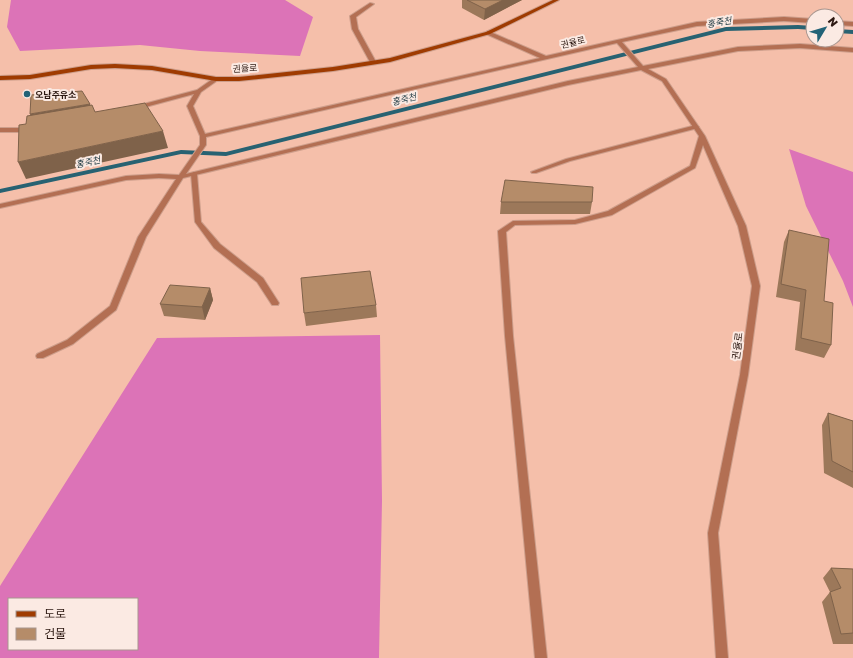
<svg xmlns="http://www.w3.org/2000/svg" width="853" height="658" viewBox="0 0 853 658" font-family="'Golos Text','Noto Sans KR',sans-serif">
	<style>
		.forest { fill: #dc73b7; fill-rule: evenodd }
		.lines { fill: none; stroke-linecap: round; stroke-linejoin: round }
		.stream { fill: #286272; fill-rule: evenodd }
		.service-casing { stroke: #cd9e8b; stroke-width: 2 }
		.minor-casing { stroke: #cd9e8b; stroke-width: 2 }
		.secondary-casing { stroke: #cd9e8b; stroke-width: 2 }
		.service { fill: #b36f53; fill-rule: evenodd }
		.minor { fill: #b36f53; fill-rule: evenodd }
		.secondary { fill: #9f3b01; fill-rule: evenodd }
		.wall { fill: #9c785a }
		.shaded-wall { fill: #7f624a }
		.building { fill: #b58c69; stroke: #7f624a }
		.poi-dot { fill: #226377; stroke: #fbeae3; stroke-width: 1.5 }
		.labels { text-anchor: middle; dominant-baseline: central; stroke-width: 4; stroke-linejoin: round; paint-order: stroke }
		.far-water-label { font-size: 9px; font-style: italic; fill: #1e3942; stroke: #fbeae3 }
		.far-street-label { font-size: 9px; fill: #2c1811; stroke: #fbeae3 }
		.far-poi-label { font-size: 9px; font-weight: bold; fill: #2c1811; stroke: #fbeae3; text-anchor: start }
		.street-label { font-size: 10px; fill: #2c1811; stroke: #fbeae3 }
	</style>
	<rect width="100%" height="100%" fill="#f5bfaa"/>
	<!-- forest -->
	<path class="forest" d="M11 0H285L313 17 300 56 200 51 140 45 20 51 7 27Z
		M789 149 853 172V307L843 281 806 206Z
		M380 335 382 501 379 658H0V586L157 338ZM9 599H137V649H9Z"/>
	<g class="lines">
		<!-- stream -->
		<path class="stream" d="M798 25 813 26V30L798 29 726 31 226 156 181 154 0 193V189L181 150 226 152 726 27Z
			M837 29 853 30V34L837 33Z"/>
		<defs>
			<path id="service" d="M370 3 374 4 356 17 358 29 376 62 373 64 370 62 352 29 350 16Z
				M696 125 699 127 698 128 570 161 536 173H532L531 172 566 159Z
				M194 172 197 174 201 222 220 244 263 278 279 303 278 305H272L257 282 214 248 195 222 191 174Z"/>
			<path id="minor" d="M784 17 813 19V23L784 21 697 26 622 42 643 66 738 47 800 44 853 48V52L800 48 738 51 648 69 666 79 705 136 746 226 760 286 748 375 718 533 728 658H716L708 533 740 375 752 286 738 226 703 145 695 168 612 215 575 224 515 225 506 232 513 336 547 658H535L505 336 498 231 513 221 575 220 608 211 690 166 699 136 662 81 641 70 568 85 183 178 146 237 116 310 73 344 43 358H37L36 356 37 354 67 340 110 306 138 237 176 179 159 178 126 180 0 208V204L126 176 159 174 179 175 200 145V136L187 106 194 94 138 109 136 108V106L197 90 214 78H218V80L201 92 193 106 205 134 540 58 486 34 485 33 488 31 546 56 697 22ZM617 43 638 67 568 81 186 174 206 145V137Z
				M837 21 853 22V26L837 25Z
				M0 128H29L32 130 29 132H0Z"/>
			<path id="secondary" d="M553 0H559L490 34 390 62 333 71 239 81H216L152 70 115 68 91 69 30 79 0 80V76L30 75 91 65 115 64 152 66 216 77H239L333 67 390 58 486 32Z"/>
		</defs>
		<!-- service casing -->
		<use href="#service" class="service-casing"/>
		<!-- minor casing -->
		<use href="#minor" class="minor-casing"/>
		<!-- secondary casing -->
		<use href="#secondary" class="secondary-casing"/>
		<!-- service -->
		<use href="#service" class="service"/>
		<!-- minor -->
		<use href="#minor" class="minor"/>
		<!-- secondary -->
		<use href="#secondary" class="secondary"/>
	</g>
	<!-- wall -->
	<path class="wall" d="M462 0H522L484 20 462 8Z
		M501 202H592L590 214H500Z
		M789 230 824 301 831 345 824 358 795 350 800 302 776 297 784 242Z
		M210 288 213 300 205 320 164 316 160 304Z
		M376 305 377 317 306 326 304 313Z
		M828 413 853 421V488L824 473 822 425Z
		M831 568 853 569V644H833L822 602 830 592 823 578Z"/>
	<!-- shaded-wall -->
	<path class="shaded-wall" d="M503 0H522L484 20 485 9Z
		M90 104 94 116 34 126 30 114Z
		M163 131 168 148 26 179 18 162Z
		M210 288 213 300 205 320 202 307Z"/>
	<!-- building -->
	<path class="building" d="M467 0H503L485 9Z
		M82 91 90 104 30 114 31 95Z
		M145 103 163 131 18 162 19 125 26 124 27 116 92 105 95 112Z
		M505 180 593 187 592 202H501Z
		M789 230 829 239 824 301 833 303 831 345 801 338 806 290 781 284Z
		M370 271 376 305 304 313 301 278Z
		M170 285 210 288 202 307 160 304Z
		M828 413 853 421V472L832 461Z
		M831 568 853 569V633L841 634 830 592 841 588Z"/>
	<!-- markers -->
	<circle class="poi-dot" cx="27" cy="94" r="4"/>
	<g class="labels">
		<!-- far-water labels -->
		<g class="far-water-label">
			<text transform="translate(719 22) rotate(-9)">홍죽천</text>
			<text transform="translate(404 99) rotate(-14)">홍죽천</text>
			<text transform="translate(88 162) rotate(-12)">홍죽천</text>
		</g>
		<!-- far-street labels -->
		<g class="far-street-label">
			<text transform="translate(573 42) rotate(-14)">권율로</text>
			<text transform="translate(245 68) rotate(-3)">권율로</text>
		</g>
		<!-- far-poi labels -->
		<g class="far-poi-label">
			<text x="35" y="94">오남주유소</text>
		</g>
		<!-- street labels -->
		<g class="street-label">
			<text transform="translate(737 346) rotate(-83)">권율로</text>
		</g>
	</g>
	<!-- legend -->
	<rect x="8" y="598" width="130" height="52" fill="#fbeae3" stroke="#a8968f"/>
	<rect x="16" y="611" width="20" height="6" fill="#9f3b01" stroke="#a8968f"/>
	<text x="44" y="618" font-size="12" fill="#2c1811">도로</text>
	<rect x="16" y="628" width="20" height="12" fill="#b58c69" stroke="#a8968f"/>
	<text x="44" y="638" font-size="12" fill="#2c1811">건물</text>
	<!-- north arrow -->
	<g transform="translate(825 28) rotate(52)"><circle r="19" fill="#fbeae3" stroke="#a8968f"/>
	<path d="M0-3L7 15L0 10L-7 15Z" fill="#226377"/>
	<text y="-6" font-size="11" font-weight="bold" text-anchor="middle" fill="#2c1811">N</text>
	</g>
</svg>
